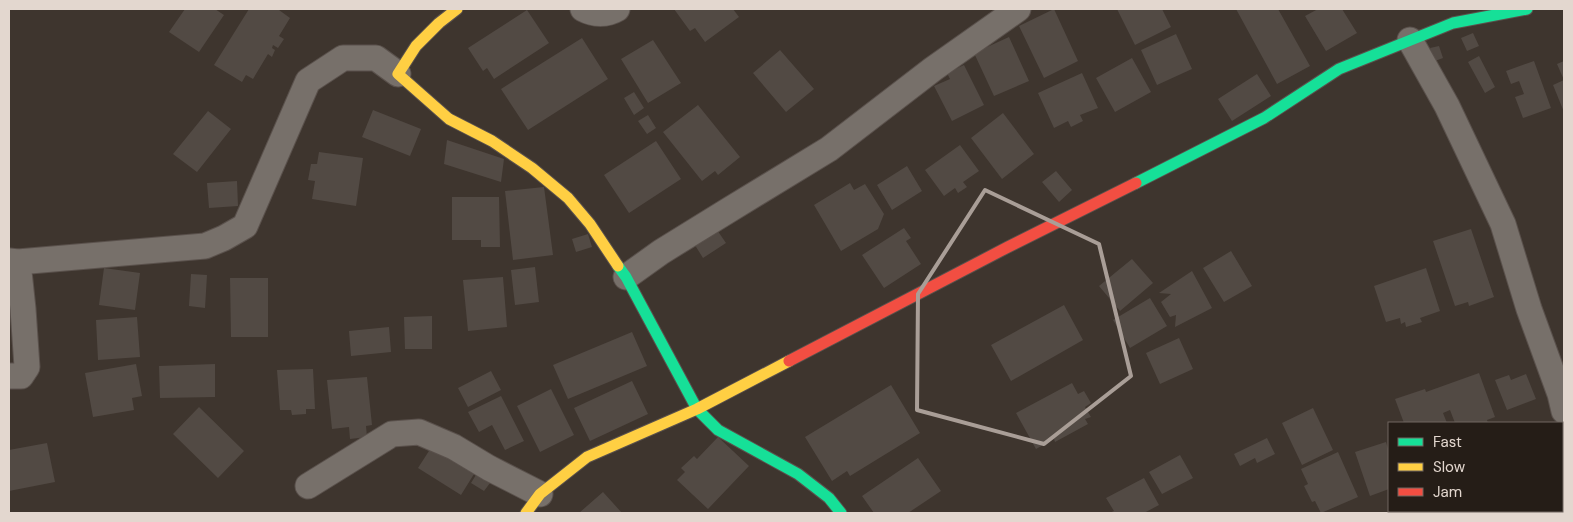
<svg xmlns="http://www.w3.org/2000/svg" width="1573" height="522" viewBox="0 0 1573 522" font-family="'DM Sans',sans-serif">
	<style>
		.building { fill: #524a44 }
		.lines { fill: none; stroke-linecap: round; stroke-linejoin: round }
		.street-casing { stroke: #5a514c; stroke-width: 27 }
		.fast-casing { stroke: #5a514c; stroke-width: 13 }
		.slow-casing { stroke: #5a514c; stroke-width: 13 }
		.jam-casing { stroke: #5a514c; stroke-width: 13 }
		.street { stroke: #77706a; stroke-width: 25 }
		.fast { stroke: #16e098; stroke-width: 11 }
		.slow { stroke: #ffcf43; stroke-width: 11 }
		.jam { stroke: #f24e42; stroke-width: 11 }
		.marked { fill: none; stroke: #a99e97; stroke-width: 4; stroke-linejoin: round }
	</style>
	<rect width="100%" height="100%" fill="#3e352e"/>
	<!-- building -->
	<path class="building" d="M185 9H215L224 15 199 52 169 32Z
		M249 9H280L279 10 290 18 279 36 284 39 278 48 273 45 272 48 275 50 272 57 268 54 253 79 246 75 242 82 214 65Z
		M674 9H733L739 17 705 42 695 28 690 31Z
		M1054 9 1078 61 1044 78 1019 26Z
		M1117 9H1162L1171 27 1135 45Z
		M1236 9H1278L1310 66 1277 84Z
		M1318 9H1342L1357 33 1326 51 1305 16Z
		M527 10 549 43 494 79 487 68 483 71 468 48Z
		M1473 33 1479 46 1467 51 1461 38Z
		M1176 34 1192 69 1157 85 1141 50Z
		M1009 37 1029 81 994 96 974 53Z
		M582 38 608 79 528 130 501 89Z
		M653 40 681 83 648 103 621 59Z
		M1439 46 1443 58 1435 61 1430 48Z
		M780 50 814 89 786 112 753 73Z
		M1479 56 1495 87 1485 93 1468 62Z
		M1132 58 1151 92 1115 112 1096 78Z
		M1534 61 1551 108 1523 118 1515 97 1524 94 1519 81 1511 84 1506 71Z
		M1564 61V112L1553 85 1564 80 1557 64Z
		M964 65 984 105 952 121 934 86 950 79 947 73Z
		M1082 73 1098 108 1080 115 1083 121 1071 127 1068 121 1054 128 1038 93Z
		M1257 74 1271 96 1232 121 1218 99Z
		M634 92 644 108 634 115 624 98Z
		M698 105 740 157 718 175 715 171 702 181 663 132Z
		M373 110 421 129 410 156 362 137Z
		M208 111 231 129 197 172 173 154Z
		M1003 113 1034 154 1002 179 971 138Z
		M648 115 656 128 647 134 638 121Z
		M447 140 504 159 501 182 444 164Z
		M656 141 681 179 629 213 604 175Z
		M960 145 979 171 963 182 967 187 958 193 955 188 944 196 925 170Z
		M319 152 363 158 356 206 312 199 315 181 308 180 311 164H317Z
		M907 166 922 191 892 210 877 185Z
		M1056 171 1072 190 1059 202 1042 182Z
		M237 181 238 206 209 208 207 183Z
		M850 183 854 190 865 184 884 214 878 229 841 251 814 205Z
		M544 187 553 255 513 260 505 191Z
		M452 197H499L500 247H481V240H452Z
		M715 227 726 243 703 258 693 242Z
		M904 228 911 238 906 241 921 264 884 288 862 255Z
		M1471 229 1494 297 1469 306 1468 302 1455 306 1433 241Z
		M588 234 592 247 576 252 572 239Z
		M1231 251 1252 286 1224 302 1203 268Z
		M1132 259 1153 283 1120 311 1099 286Z
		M535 267 539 302 515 305 511 270Z
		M104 268 140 273 135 310 99 305Z
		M1426 268 1440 311 1420 318 1422 322 1406 327 1405 322 1401 324 1400 318 1386 322 1374 286Z
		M1192 271 1212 308 1175 327 1176 315 1170 317 1161 302 1171 294 1159 293Z
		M191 274 207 275 205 308 189 306Z
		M503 277 507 327 468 331 463 280Z
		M230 278H268V337H231Z
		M1150 298 1167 326 1130 348 1113 320Z
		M1064 305 1083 340 1011 381 991 345Z
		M432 316V349H405L404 317Z
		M137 317 140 357 98 360 96 320Z
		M389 327 391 352 351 356 349 331Z
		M632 332 647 366 568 399 553 365Z
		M1179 338 1193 369 1160 384 1146 353Z
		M136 364 142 396 132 398 134 410 93 417 85 373Z
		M215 364V397L160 398 159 366Z
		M313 369 315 409H306V414L292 415 291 410H280L277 370Z
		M491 371 501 390 468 407 458 388Z
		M1479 373 1495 417 1487 420 1488 423H1455L1450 410 1443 413 1447 423H1404L1395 399 1425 389 1426 392Z
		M1526 374 1536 399 1507 410 1495 380 1509 375 1511 380Z
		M367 377 372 425 366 426 367 437 350 439 349 427 332 429 327 380Z
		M632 381 648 414 590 441 574 408Z
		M1072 383 1078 394 1084 391 1091 403 1085 407 1091 417 1085 419 1088 424 1055 442 1054 439 1036 449 1016 413Z
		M891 385 920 433 850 476 847 471 832 481 805 437Z
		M551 389 574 435 540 452 517 406Z
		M501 396 524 441 505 450 492 425 479 432 468 412Z
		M199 407 244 451 218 478 173 434Z
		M1313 408 1333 450 1302 465 1282 423Z
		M718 437 749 466 708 509 677 480 685 472 681 468 694 456 697 459Z
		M1267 438 1275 454 1257 463 1255 458 1240 466 1234 454Z
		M436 440 479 466 461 495 418 468Z
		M1386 442 1389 452V489L1370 496 1355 452Z
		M47 443 55 482 9 491V450Z
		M1338 452 1358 497 1321 513 1315 501 1312 502 1304 486 1308 484 1301 469Z
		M1180 455 1193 478 1162 494 1149 472Z
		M918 458 941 491 908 513H874L862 496Z
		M479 470 493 479 484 491 471 483Z
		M1144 478 1159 505 1144 513H1109L1114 511 1106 498Z
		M1562 483 1564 488V503L1562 504Z
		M603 492 622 513H579Z
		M1524 511H1549L1544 513H1526Z"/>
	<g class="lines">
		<defs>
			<path id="street" d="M583 9C594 15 607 15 617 9
				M1410 40 1447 106 1503 224 1529 309 1560 394 1564 411
				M9 261 18 262 205 246 224 238 245 226 308 81 343 58H376L398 74
				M626 277 661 252 729 210 829 149 933 69 1018 9
				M9 376H21L27 367 23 309 18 262
				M308 486 392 434 419 432 454 447 489 468 540 494"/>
			<path id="fast" d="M1136 183 1264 118 1339 69 1453 23 1527 9
				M618 266 626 277 697 409 718 430 798 474 829 498 841 513"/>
			<path id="slow" d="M457 9 439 23 416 46 398 74 449 119 492 141 532 168 568 198 590 224 618 266
				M526 513 540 494 587 457 697 409 789 361"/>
			<path id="jam" d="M789 361 1008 247 1136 183"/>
		</defs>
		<!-- street casing -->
		<use href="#street" class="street-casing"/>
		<!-- fast casing -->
		<use href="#fast" class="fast-casing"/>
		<!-- slow casing -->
		<use href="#slow" class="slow-casing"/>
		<!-- jam casing -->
		<use href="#jam" class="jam-casing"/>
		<!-- street -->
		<use href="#street" class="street"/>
		<!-- fast -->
		<use href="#fast" class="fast"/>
		<!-- slow -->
		<use href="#slow" class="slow"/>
		<!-- jam -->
		<use href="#jam" class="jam"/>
	</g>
	<!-- marked area -->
	<path class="marked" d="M985 190 1099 244 1131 376 1044 444 917 410 918 294Z"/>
	<!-- border -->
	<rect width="1573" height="522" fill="none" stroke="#e3d7cf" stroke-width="20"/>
	<!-- legend -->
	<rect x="1388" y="422" width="175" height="90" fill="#251d17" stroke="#716761"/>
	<rect x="1398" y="438" width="25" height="8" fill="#16e098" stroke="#716761"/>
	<text x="1433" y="447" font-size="15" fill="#e3d7cf">Fast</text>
	<rect x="1398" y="463" width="25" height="8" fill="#ffcf43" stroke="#716761"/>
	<text x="1433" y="472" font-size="15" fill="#e3d7cf">Slow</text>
	<rect x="1398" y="488" width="25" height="8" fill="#f24e42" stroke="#716761"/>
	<text x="1433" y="497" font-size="15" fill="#e3d7cf">Jam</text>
</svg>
